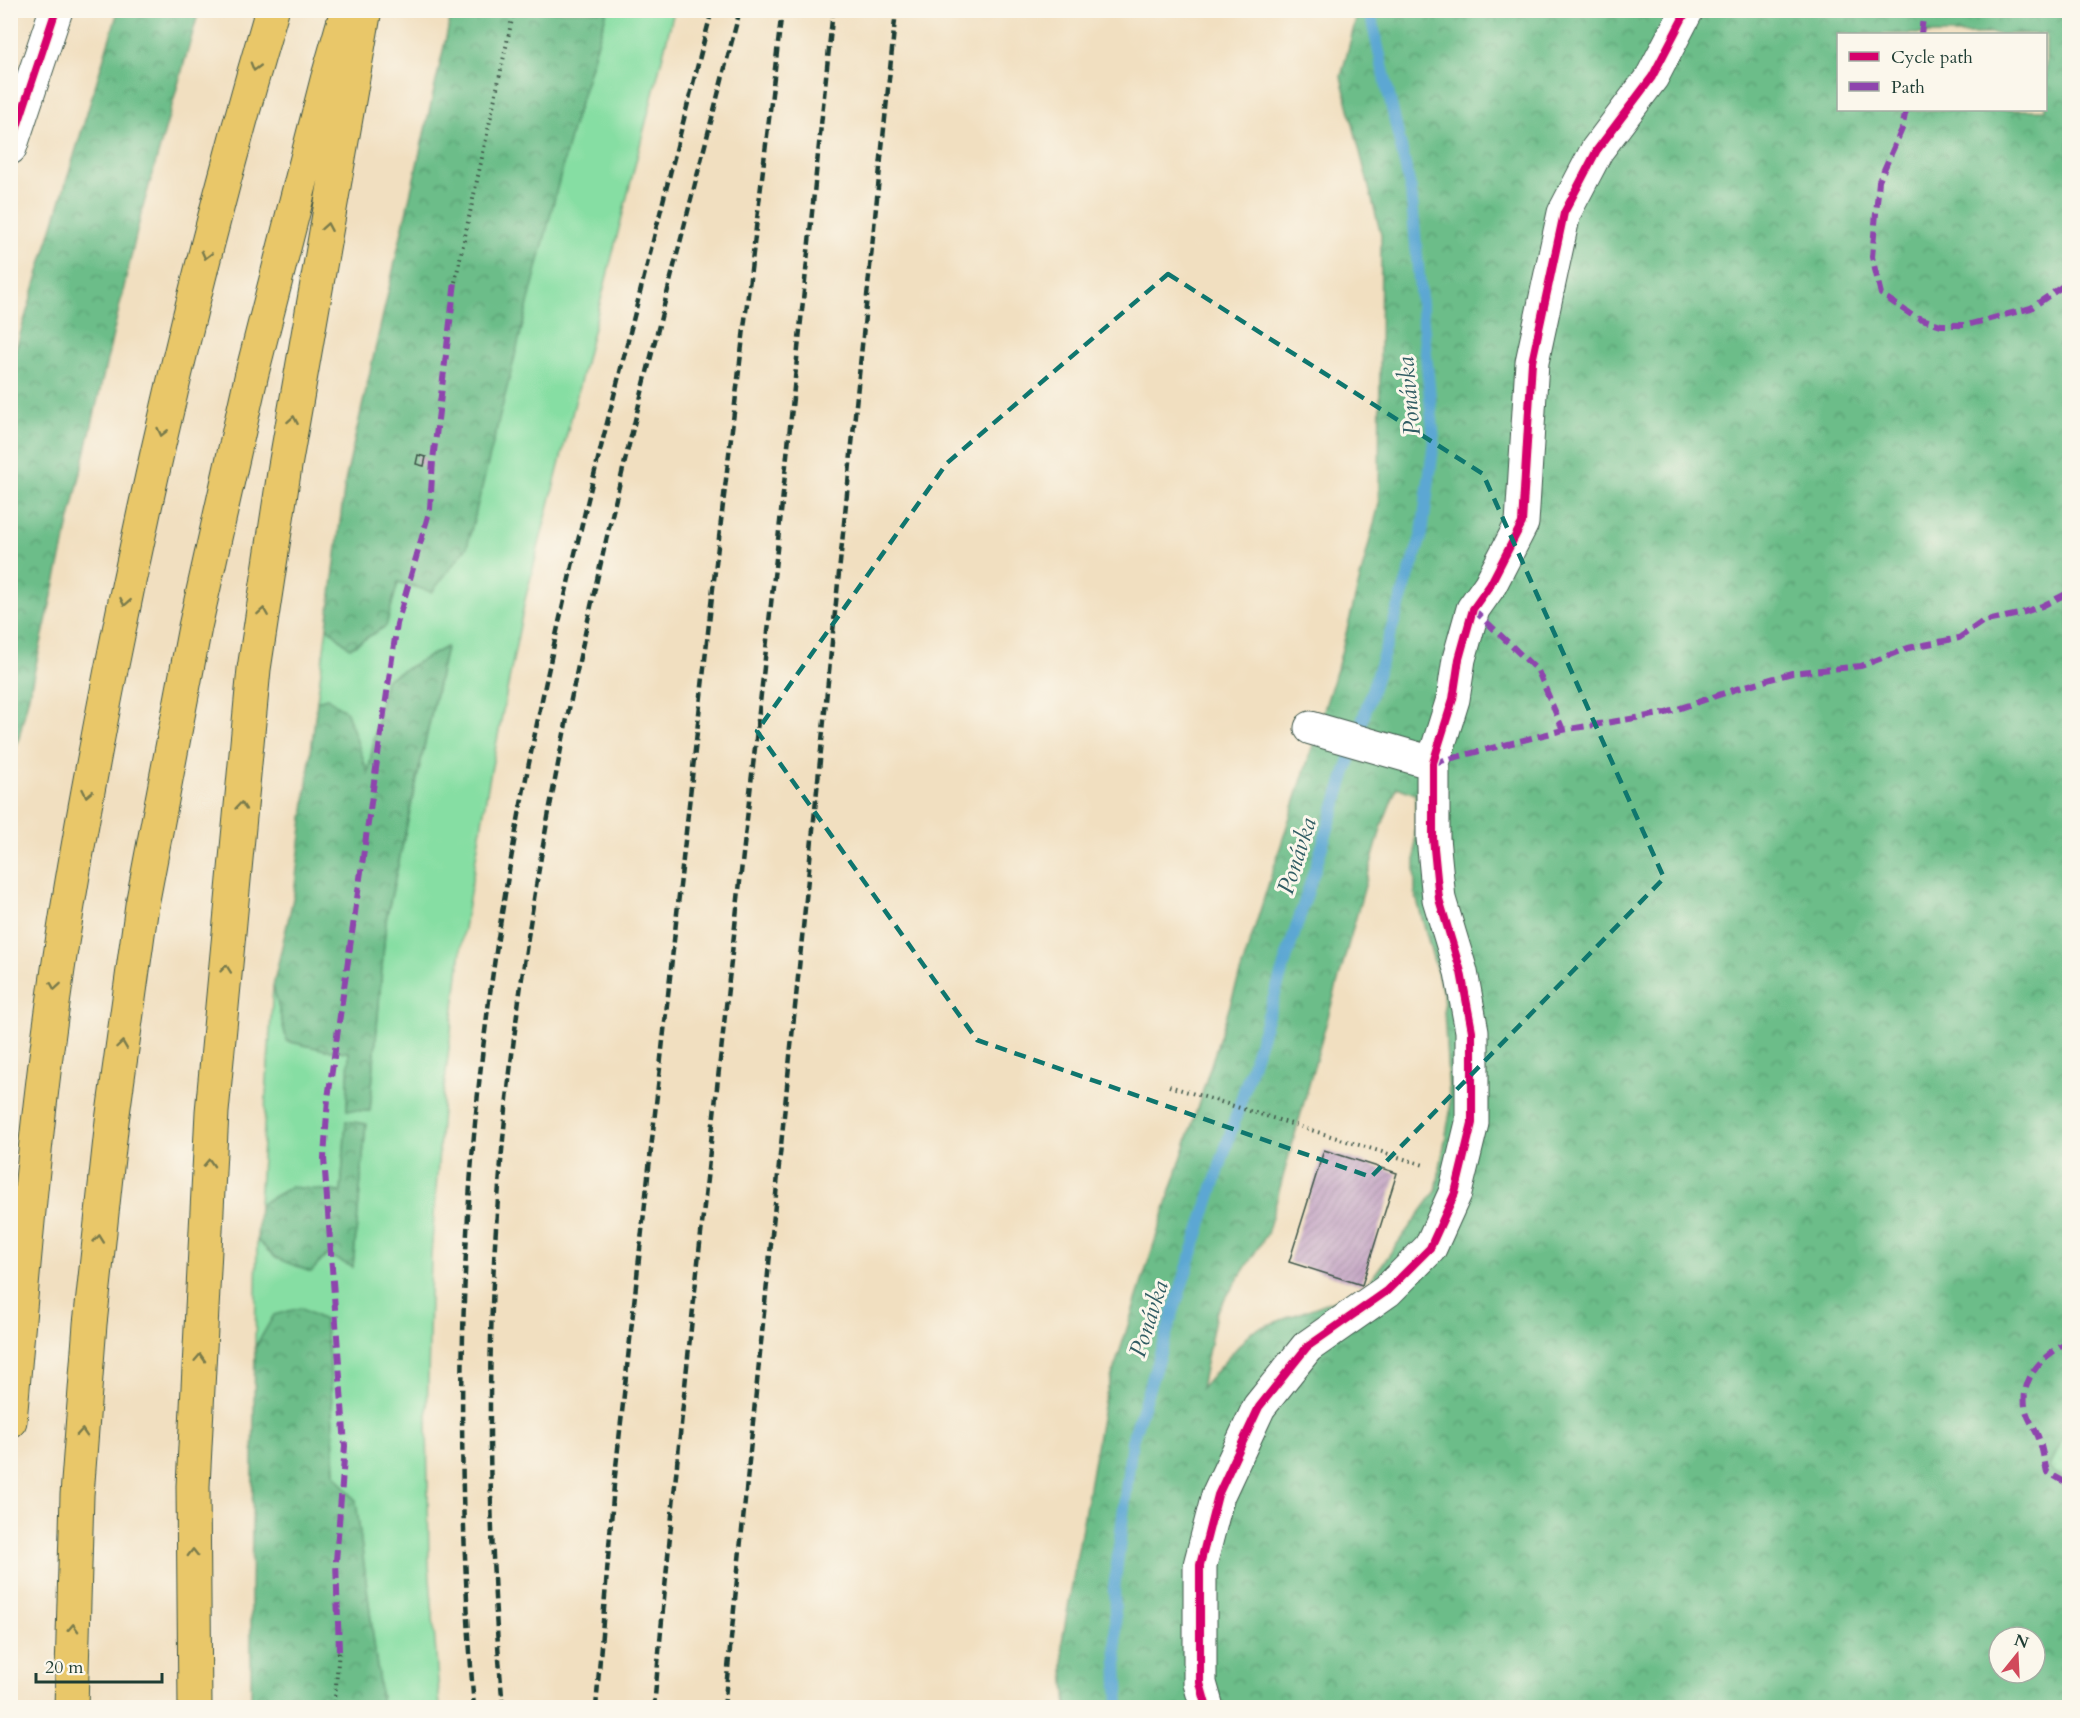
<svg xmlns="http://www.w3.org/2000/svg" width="2080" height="1718" viewBox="0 0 2080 1718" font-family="Cardo,serif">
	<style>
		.grass { fill: #86dea3; stroke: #528e6c; stroke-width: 1.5 }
		.forest { fill: url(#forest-crowns); stroke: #467d5e; stroke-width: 1.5; fill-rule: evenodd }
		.garden { fill: url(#garden-dots); stroke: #528e6c; stroke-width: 1.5 }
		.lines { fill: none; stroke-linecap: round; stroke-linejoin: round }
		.stream { stroke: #5ba7d3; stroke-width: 12 }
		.building { fill: url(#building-hatch) }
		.minor-casing { stroke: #3e5549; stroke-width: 35 }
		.highway-casing { stroke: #3e5549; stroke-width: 35 }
		.path { stroke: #3e5549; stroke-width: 4; stroke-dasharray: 1.5 4.5; stroke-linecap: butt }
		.minor { stroke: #fff; stroke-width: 33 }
		.highway { stroke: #e9c769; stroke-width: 33 }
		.rail { stroke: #1f3d34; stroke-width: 4.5; stroke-dasharray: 9 4.5; stroke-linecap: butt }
		.quiet { stroke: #8e44ad; stroke-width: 6; stroke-dasharray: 12 6; stroke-linecap: butt }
		.cycleway-casing { stroke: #fbf7ec; stroke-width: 11 }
		.cycleway { stroke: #d6006c; stroke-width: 8 }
		.oneway { stroke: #7a7b4c }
		.marked { fill: none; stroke: #0f766e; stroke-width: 4.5; stroke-dasharray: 12 8; stroke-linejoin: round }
		.labels { text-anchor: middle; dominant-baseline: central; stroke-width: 6; stroke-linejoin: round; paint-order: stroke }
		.water-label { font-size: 24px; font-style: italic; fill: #315d64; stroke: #fbf7ec }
	</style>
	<defs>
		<pattern id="forest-crowns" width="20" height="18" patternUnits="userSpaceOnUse" patternTransform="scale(1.5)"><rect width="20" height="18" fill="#6cbd89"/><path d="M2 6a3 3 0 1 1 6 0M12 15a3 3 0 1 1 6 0" fill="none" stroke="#589b71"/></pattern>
		<pattern id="garden-dots" width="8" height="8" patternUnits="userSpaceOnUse" patternTransform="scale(1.5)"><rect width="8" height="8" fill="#86dea3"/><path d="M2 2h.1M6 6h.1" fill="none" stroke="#73bf8d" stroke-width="1.8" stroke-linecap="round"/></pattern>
		<pattern id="building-hatch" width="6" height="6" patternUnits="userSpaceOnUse" patternTransform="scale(1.5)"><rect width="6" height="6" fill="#bc99be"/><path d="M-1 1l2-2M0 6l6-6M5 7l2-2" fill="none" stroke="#987e9b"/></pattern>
	</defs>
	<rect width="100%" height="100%" fill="#fbf7ec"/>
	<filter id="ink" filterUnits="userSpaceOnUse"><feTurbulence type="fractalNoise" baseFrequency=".0167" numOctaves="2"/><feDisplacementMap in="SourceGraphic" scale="12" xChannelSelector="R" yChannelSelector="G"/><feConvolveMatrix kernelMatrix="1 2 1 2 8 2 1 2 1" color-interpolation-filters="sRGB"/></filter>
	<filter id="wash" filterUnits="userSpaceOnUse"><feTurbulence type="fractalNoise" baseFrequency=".008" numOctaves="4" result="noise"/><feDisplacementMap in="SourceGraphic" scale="24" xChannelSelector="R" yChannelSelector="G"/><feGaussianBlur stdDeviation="1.35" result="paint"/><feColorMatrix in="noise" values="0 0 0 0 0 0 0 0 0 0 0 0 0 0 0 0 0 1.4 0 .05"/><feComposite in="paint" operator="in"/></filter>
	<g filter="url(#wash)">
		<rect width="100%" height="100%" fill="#f1dfc0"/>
		<!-- grass -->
		<path class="grass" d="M607 11H674L525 600 489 781 463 934 443 1097 431 1256 427 1418 429 1565 440 1707H382L356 1501 335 1474 330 1367 324 1320 275 1315 255 1347 257 1240 276 1258 327 1254 353 1267 366 1124 346 1121 341 1192 291 1187 259 1205 273 986 287 1041 326 1050 349 1052 347 1110 370 1111 386 920 446 648 385 680 368 774 327 698 317 701 327 627 350 648 386 626 398 582 572 129Z"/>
		<!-- forest -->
		<path class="forest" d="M118 11H199L141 214 18 742 11 748V364Z
			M452 11H607L572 129 467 547 432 592 398 582 386 626 350 648 327 627 345 482Z
			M1358 11H2069L2070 1431 2065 1433 2049 1469 2069 1481V1707L1067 1708 1062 1642 1104 1401 1337 669 1379 504 1381 235 1341 77ZM1838 34H2046V110H1838ZM1397 787 1415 794V893L1443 994 1450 1112 1436 1191 1364 1289 1252 1331 1201 1388 1216 1313 1267 1234 1382 825ZM1999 1637H2035V1673H1999Z
			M446 647 386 920 370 1111 347 1110 349 1052 326 1050 287 1041 273 986 294 894 317 701 327 698 347 712 368 773 385 680Z
			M346 1121 366 1124 353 1267 327 1255 311 1272 276 1258 257 1240 259 1205 291 1187 341 1192Z
			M300 1308 324 1320 330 1367 335 1474 356 1501 382 1707H251V1591L255 1348 274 1315Z"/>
		<!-- garden -->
		<path class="garden" d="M2069 1431V1481L2049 1469 2065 1433Z"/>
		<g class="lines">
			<!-- stream -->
			<path class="stream" d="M1119 1708 1114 1589 1132 1441 1422 534 1434 441 1411 191 1371 17 1373 10"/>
		</g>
		<g id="blocks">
			<!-- building -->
			<path class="building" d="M418 455 426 457 424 466 416 464Z
				M1324 1150 1397 1173 1362 1285 1289 1262Z"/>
		</g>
	</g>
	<g filter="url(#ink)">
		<use href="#blocks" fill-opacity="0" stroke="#3e5549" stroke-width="1.5"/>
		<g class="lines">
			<defs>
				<path id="minor" d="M10 148 56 10
					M1311 728 1433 763
					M1207 1708 1200 1683V1565L1218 1495 1259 1407 1307 1347 1387 1291 1430 1248 1455 1193 1472 1123V1031L1461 972 1439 899 1433 838V763L1453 699 1459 659 1473 609 1490 585 1522 523 1532 362 1564 213 1597 150 1652 77 1687 10"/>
				<path id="highway" d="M10 1421C23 1278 34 1133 55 990 70 883 90 777 111 670 155 448 208 228 272 10
					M71 1708 77 1495 90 1324 112 1121 142 905 195 627 252 373 327 80 347 10
					M195 1708 193 1486 212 1112 254 669 285 466 364 15"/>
			</defs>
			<!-- minor casing -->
			<use href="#minor" class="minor-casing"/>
			<!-- highway casing -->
			<use href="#highway" class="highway-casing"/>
			<!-- path -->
			<path class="path" d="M455 282 514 10
				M1169 1086 1424 1165
				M334 1708 339 1651"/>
			<!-- minor -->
			<use href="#minor" class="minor"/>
			<!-- highway -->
			<use href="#highway" class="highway"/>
			<!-- rail -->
			<path class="rail" d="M474 1708C458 1503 457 1298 478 1093 503 852 558 614 618 380 649 257 680 133 712 10
				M503 1708C487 1526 485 1344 501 1162 525 880 588 603 658 329 685 223 712 117 740 10
				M596 1708 614 1485 711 605 782 10
				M654 1708C689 1312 737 917 780 522 798 352 815 181 833 10
				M724 1708 896 10"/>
			<!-- quiet -->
			<path class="quiet" d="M1921 34 1924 10
				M1906 110 1902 129 1879 181 1872 257 1881 294 1913 316 1941 325H1967L2031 308 2070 281
				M1473 609 1538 671 1563 730
				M1433 763 1563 730 1666 713 1739 688 1792 673 1861 666 1908 648 1959 638 1982 622 2019 614 2042 606 2070 592
				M2070 1342C2045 1353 2021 1376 2025 1406 2026 1416 2034 1427 2038 1436 2042 1447 2044 1460 2047 1472L2070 1485
				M339 1651 336 1561 345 1446 324 1158 328 1098 397 624 430 509 433 460 455 282"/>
			<defs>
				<path id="cycleway" d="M10 148 56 10
					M1207 1708 1200 1683V1565L1218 1495 1259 1407 1307 1347 1387 1291 1430 1248 1455 1193 1472 1123V1031L1461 972 1439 899 1433 838V763L1453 699 1459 659 1473 609 1490 585 1522 523 1532 362 1564 213 1597 150 1652 77 1687 10"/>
			</defs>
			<!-- cycleway casing -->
			<use href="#cycleway" class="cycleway-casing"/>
			<!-- cycleway -->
			<use href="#cycleway" class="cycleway"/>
		</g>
		<!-- one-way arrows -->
		<defs><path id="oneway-chevron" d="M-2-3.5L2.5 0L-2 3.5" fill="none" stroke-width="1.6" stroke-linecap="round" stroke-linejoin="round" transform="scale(1.5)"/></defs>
		<g class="oneway">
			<use href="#oneway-chevron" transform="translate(255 67) rotate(106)"/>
			<use href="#oneway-chevron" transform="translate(327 227) rotate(-80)"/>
			<use href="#oneway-chevron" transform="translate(206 255) rotate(104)"/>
			<use href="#oneway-chevron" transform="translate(293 420) rotate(-80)"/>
			<use href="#oneway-chevron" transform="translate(162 432) rotate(103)"/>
			<use href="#oneway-chevron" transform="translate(125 602) rotate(101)"/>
			<use href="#oneway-chevron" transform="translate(263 612) rotate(-81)"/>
			<use href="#oneway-chevron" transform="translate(87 793) rotate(101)"/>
			<use href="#oneway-chevron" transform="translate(241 806) rotate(-85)"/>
			<use href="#oneway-chevron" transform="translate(226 969) rotate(-84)"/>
			<use href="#oneway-chevron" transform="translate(55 986) rotate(99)"/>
			<use href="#oneway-chevron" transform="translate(122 1045) rotate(-82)"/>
			<use href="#oneway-chevron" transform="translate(209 1163) rotate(-87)"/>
			<use href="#oneway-chevron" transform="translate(99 1239) rotate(-84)"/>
			<use href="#oneway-chevron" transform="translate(200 1358) rotate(-87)"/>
			<use href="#oneway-chevron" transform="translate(82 1433) rotate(-86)"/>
			<use href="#oneway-chevron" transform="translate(193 1553) rotate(-90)"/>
			<use href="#oneway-chevron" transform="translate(73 1628) rotate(-88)"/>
		</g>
	</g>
	<!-- marked area -->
	<path class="marked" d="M1168 274 1483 474 1664 878 1371 1177 977 1040 757 731 947 463Z"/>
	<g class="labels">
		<!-- water labels -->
		<g class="water-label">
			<text transform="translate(1409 396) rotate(-95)">Ponávka</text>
			<text transform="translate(1297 856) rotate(-72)">Ponávka</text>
			<text transform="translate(1149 1319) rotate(-72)">Ponávka</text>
		</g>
	</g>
	<!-- margin -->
	<rect width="2080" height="1718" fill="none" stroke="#fbf7ec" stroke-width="36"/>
	<!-- legend -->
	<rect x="1837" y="33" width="210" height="78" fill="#fbf7ec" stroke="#a3ada2" stroke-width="1.5"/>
	<rect x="1849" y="52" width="30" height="9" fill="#d6006c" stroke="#a3ada2" stroke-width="1.5"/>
	<text x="1891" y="63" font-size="18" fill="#1f3d34">Cycle path</text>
	<rect x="1849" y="82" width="30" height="9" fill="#8e44ad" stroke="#a3ada2" stroke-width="1.5"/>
	<text x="1891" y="93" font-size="18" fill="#1f3d34">Path</text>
	<!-- north arrow -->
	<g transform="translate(2017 1655) rotate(18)"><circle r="28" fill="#fbf7ec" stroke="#a3ada2" stroke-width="1.5"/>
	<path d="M0-4.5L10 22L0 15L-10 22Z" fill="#d1495b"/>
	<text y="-9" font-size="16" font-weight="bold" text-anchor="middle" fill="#1f3d34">N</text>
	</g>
	<!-- scale -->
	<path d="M36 1673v9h126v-9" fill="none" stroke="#1f3d34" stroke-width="3"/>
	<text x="45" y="1673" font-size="18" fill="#1f3d34" stroke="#fbf7ec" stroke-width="4.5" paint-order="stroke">20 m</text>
</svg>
